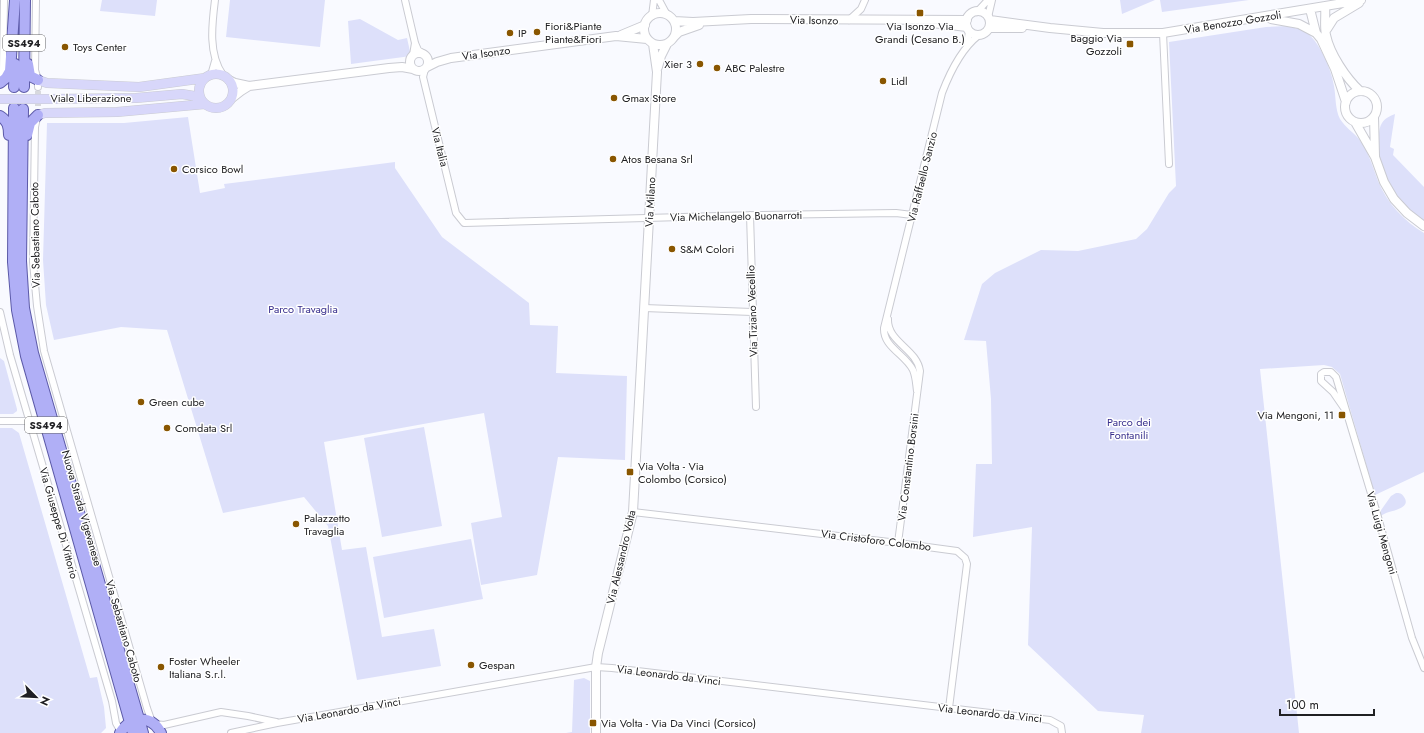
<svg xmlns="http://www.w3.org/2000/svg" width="1424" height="733" viewBox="0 0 1424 733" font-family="Jost,sans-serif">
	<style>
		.green { fill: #dde0fa }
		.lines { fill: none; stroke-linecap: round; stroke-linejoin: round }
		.minor-tunnel { stroke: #d8d9de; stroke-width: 6; stroke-dasharray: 6 3; stroke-linecap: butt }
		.minor-casing { stroke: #cacbd2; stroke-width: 8 }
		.tertiary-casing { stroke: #cacbd2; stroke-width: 10 }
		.secondary-casing { stroke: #cacbd2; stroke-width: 10 }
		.primary-casing { stroke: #5c5aa8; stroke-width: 12 }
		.minor { stroke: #fff; stroke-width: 6 }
		.tertiary { stroke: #fff; stroke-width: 8 }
		.secondary { stroke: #d8d7fa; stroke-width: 9 }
		.primary { stroke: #b0aff6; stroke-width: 10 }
		.secondary-bridge-casing { stroke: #cacbd2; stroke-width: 10; stroke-linecap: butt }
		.secondary-bridge { stroke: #d8d7fa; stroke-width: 9 }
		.poi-dot { fill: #895600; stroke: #fff; stroke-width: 1.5 }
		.labels { text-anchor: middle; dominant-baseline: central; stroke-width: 3; stroke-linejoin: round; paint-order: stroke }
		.shield { fill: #fff; stroke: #636365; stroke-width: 1 }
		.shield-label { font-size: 10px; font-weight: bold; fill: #202023 }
		.street-label { font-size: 11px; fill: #202023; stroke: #fff }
		.poi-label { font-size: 11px; fill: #202023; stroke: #fff; text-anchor: start }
		.park-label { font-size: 11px; fill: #382f8d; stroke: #fff }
	</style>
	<rect width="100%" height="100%" fill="#f9faff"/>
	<!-- green -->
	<path class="green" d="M102 0H157L155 16 100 11Z
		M230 0H325L320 47 226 37Z
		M1120 0H1155L1122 14Z
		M1160 0H1249L1162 12Z
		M360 19 398 40 407 38 411 56 351 64 348 21Z
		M1287 26C1292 28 1299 28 1304 31 1319 39 1332 71 1334 86 1336 97 1335 109 1340 119 1345 127 1353 132 1359 139 1368 151 1373 167 1378 181 1387 203 1404 221 1424 233V472L1375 495 1340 374 1332 367 1324 365 1260 369 1299 733H1141L1144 715 1098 711 1028 645 1032 527 973 537 976 464H992L991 399 986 341 964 340 982 284 995 273 1041 250 1078 251 1136 239 1147 229 1169 193 1176 186 1169 42 1266 27Z
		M1395 114 1390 147 1394 149 1393 155 1424 187V223C1417 217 1409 212 1403 205 1387 187 1375 159 1379 134 1379 130 1380 126 1382 123 1385 118 1390 116 1395 114Z
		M188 117 200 193 225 188 224 184 395 162V168L442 237 529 303 530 325 558 326 556 373 627 376 625 460 558 457 537 575 481 585 471 523 502 517 484 413 324 442 342 550 366 547 382 637 434 629 441 666 357 680 328 526 304 497 223 513 167 330 121 327 54 340 46 305 43 260 47 123H124Z
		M0 358 4 361 17 409V411L13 414H0Z
		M424 427 442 526 382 537 364 438Z
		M0 428H12L19 433 90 678 97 677 104 707 106 728 101 733H0Z
		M1396 493C1399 493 1402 493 1404 497 1411 507 1396 510 1389 512 1386 513 1383 514 1381 516L1379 513 1391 496Z
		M471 539 483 599 384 618 373 557Z
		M584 678 590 681V733H566L572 732 574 680Z"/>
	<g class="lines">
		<!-- minor-tunnel -->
		<path class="minor-tunnel" d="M38 115V87"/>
		<defs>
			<path id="minor" d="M36 0 35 70 38 80V87
				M215 0C212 24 208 54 223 75
				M405 0 415 43 418 50 422 53
				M659 0 667 15
				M977 12 988 0
				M652 16 654 0
				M988 17 992 0
				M849 20 861 9 865 0
				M1163 33 1169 164
				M967 45 969 31
				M413 55 415 43
				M425 69 423 77 456 213 464 223 756 215 896 213 912 215
				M211 75 215 61
				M0 78 3 70 4 0
				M37 118 35 127 33 262 37 306 44 351 147 708 152 722
				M750 215 756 407
				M644 308 752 312
				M0 312 10 355 112 701 116 723 121 732
				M888 319C887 342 917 349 920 371L898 543
				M917 391C916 384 916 377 913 370 905 354 883 347 884 328L942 93C950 72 961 49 979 35
				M1344 408 1333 392 1321 381V374L1324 372H1331L1336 377 1376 510 1412 638 1424 668
				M0 421H29
				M633 512 898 543 957 551 965 558 967 564 949 708
				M155 724 164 725 221 712 248 716 276 722
				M231 733 277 723 596 667 612 668 1050 720 1061 726 1062 733"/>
			<path id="tertiary" d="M1325 6C1326 15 1324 26 1326 35 1330 54 1346 78 1360 91
				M1310 9 1316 33 1321 39 1335 69 1346 102
				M966 23a12 12 0 1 1 24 0a12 12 0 1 1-24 0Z
				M644 29a16 16 0 1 1 32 0a16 16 0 1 1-32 0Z
				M1271 19 1299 24 1316 33
				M990 20 1050 28 1103 33H1163L1361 0
				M674 21 693 22 751 19 967 20
				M932 23 967 27
				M989 28H1022
				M1327 29 1334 18 1359 3
				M621 35 645 25
				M674 37 679 32 699 25
				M410 62a9 9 0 1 1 18 0a9 9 0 1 1-18 0Z
				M427 67 437 62 451 58 616 36 647 39
				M658 67 661 56 667 44
				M229 80 235 83 249 86
				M1345 107a16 16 0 1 1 32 0a16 16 0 1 1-32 0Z
				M232 98 241 91 249 86 389 68 402 67 413 69
				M1374 117 1375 156
				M1355 122 1375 157 1384 182 1394 199 1407 213 1424 226
				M596 733V667L598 653 633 512 657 72 653 44"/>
			<path id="secondary" d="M199 91a17 17 0 1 1 34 0a17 17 0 1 1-34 0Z
				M38 80 47 83 139 87 205 78
				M50 99 136 98 182 94 194 96 202 101
				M38 115 45 113 117 112 205 104"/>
			<path id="primary" d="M28 64 30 76 38 80
				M0 83 6 78 10 71 15 0
				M14 87 15 64
				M24 87 25 0
				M14 108 13 262 17 310 26 356 133 733
				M23 109 21 261 24 308 33 353 143 733
				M0 116C8 121 9 127 9 135
				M27 135 30 123 38 115
				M120 733C131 716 151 714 161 733"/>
		</defs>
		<!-- minor casing -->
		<use href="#minor" class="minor-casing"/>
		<!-- tertiary casing -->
		<use href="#tertiary" class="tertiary-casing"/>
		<!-- secondary casing -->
		<use href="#secondary" class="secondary-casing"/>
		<!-- primary casing -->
		<use href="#primary" class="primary-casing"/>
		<!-- minor -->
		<use href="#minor" class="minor"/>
		<!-- tertiary -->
		<use href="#tertiary" class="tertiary"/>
		<!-- secondary -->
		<use href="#secondary" class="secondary"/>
		<!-- primary -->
		<use href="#primary" class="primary"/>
		<defs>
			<path id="secondary-bridge" d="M0 99H50"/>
		</defs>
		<!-- secondary-bridge casing -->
		<use href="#secondary-bridge" class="secondary-bridge-casing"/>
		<!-- secondary-bridge -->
		<use href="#secondary-bridge" class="secondary-bridge"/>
	</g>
	<!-- markers -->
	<g class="poi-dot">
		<rect x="916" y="9" width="8" height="8" rx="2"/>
		<circle cx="537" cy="32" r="4"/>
		<circle cx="510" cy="33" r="4"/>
		<rect x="1126" y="40" width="8" height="8" rx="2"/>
		<circle cx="65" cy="47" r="4"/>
		<circle cx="700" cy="64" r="4"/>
		<circle cx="717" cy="68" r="4"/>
		<circle cx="883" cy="81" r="4"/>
		<circle cx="614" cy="98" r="4"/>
		<circle cx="613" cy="159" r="4"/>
		<circle cx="174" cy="169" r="4"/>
		<circle cx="672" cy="249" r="4"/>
		<circle cx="141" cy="402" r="4"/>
		<rect x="1338" y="411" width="8" height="8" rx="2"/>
		<circle cx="167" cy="428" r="4"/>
		<rect x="626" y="468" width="8" height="8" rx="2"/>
		<circle cx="296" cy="524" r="4"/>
		<circle cx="471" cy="665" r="4"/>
		<circle cx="161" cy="667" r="4"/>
		<rect x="589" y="719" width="8" height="8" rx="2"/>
	</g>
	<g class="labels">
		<!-- shield labels -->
		<g class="shield">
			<rect x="3" y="35" width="42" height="16" rx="3"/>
			<rect x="25" y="417" width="42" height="16" rx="3"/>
		</g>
		<g class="shield-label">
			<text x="24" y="43">SS494</text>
			<text x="46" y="425">SS494</text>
		</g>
		<!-- street labels -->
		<g class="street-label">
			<text transform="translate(814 20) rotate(1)">Via Isonzo</text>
			<text transform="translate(1233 22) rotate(-9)">Via Benozzo Gozzoli</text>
			<text transform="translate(486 53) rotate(-8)">Via Isonzo</text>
			<text x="91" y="98">Viale Liberazione</text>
			<text transform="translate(440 147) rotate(76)">Via Italia</text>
			<text transform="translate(922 177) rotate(-76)">Via Raffaello Sanzio</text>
			<text transform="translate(650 202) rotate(-87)">Via Milano</text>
			<text transform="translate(736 216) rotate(-1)">Via Michelangelo Buonarroti</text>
			<text transform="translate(35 235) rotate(-91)">Via Sebastiano Caboto</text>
			<text transform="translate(752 311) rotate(-92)">Via Tiziano Vecellio</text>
			<text transform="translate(908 467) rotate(-83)">Via Constantino Borsini</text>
			<text transform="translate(82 508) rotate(74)">Nuova Strada Vigevanese</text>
			<text transform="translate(59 523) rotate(74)">Via Giuseppe Di Vittorio</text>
			<text transform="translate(1382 533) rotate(74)">Via Luigi Mengoni</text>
			<text transform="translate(876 540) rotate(7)">Via Cristoforo Colombo</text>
			<text transform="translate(621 557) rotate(-77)">Via Alessandro Volta</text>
			<text transform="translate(124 631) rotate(74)">Via Sebastiano Caboto</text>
			<text transform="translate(669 675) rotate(7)">Via Leonardo da Vinci</text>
			<text transform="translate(349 710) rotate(-10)">Via Leonardo da Vinci</text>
			<text transform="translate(990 713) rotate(6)">Via Leonardo da Vinci</text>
		</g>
		<!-- poi labels -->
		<g class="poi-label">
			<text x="545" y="26">Fiori&amp;Piante<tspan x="545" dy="13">Piante&amp;Fiori</tspan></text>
			<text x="920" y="26" text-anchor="middle">Via Isonzo Via<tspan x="920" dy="13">Grandi (Cesano B.)</tspan></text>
			<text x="518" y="33">IP</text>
			<text x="1122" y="38" text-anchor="end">Baggio Via<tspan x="1122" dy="13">Gozzoli</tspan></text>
			<text x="73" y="47">Toys Center</text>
			<text x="692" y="64" text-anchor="end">Xier 3</text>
			<text x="725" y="68">ABC Palestre</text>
			<text x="891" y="81">Lidl</text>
			<text x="622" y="98">Gmax Store</text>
			<text x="621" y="159">Atos Besana Srl</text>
			<text x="182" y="169">Corsico Bowl</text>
			<text x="680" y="249">S&amp;M Colori</text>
			<text x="149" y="402">Green cube</text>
			<text x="1334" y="415" text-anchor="end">Via Mengoni, 11</text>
			<text x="175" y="428">Comdata Srl</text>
			<text x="638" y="466">Via Volta - Via<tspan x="638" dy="13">Colombo (Corsico)</tspan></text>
			<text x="304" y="518">Palazzetto<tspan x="304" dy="13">Travaglia</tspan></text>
			<text x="169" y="661">Foster Wheeler<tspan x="169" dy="13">Italiana S.r.l.</tspan></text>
			<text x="479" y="665">Gespan</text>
			<text x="601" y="723">Via Volta - Via Da Vinci (Corsico)</text>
		</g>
		<!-- park labels -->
		<g class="park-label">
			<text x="303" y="309">Parco Travaglia</text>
			<text x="1129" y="422">Parco dei<tspan x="1129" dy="13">Fontanili</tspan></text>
		</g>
	</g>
	<!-- north arrow -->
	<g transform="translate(36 697) rotate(114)" stroke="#ffffff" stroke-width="3" paint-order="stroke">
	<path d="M0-3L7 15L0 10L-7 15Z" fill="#202023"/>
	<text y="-6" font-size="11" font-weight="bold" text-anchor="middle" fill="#202023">N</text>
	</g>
	<!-- scale -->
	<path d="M1280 709v6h94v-6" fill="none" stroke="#202023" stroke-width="2"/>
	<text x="1286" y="709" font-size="12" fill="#202023" stroke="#ffffff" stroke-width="3" paint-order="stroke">100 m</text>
</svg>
